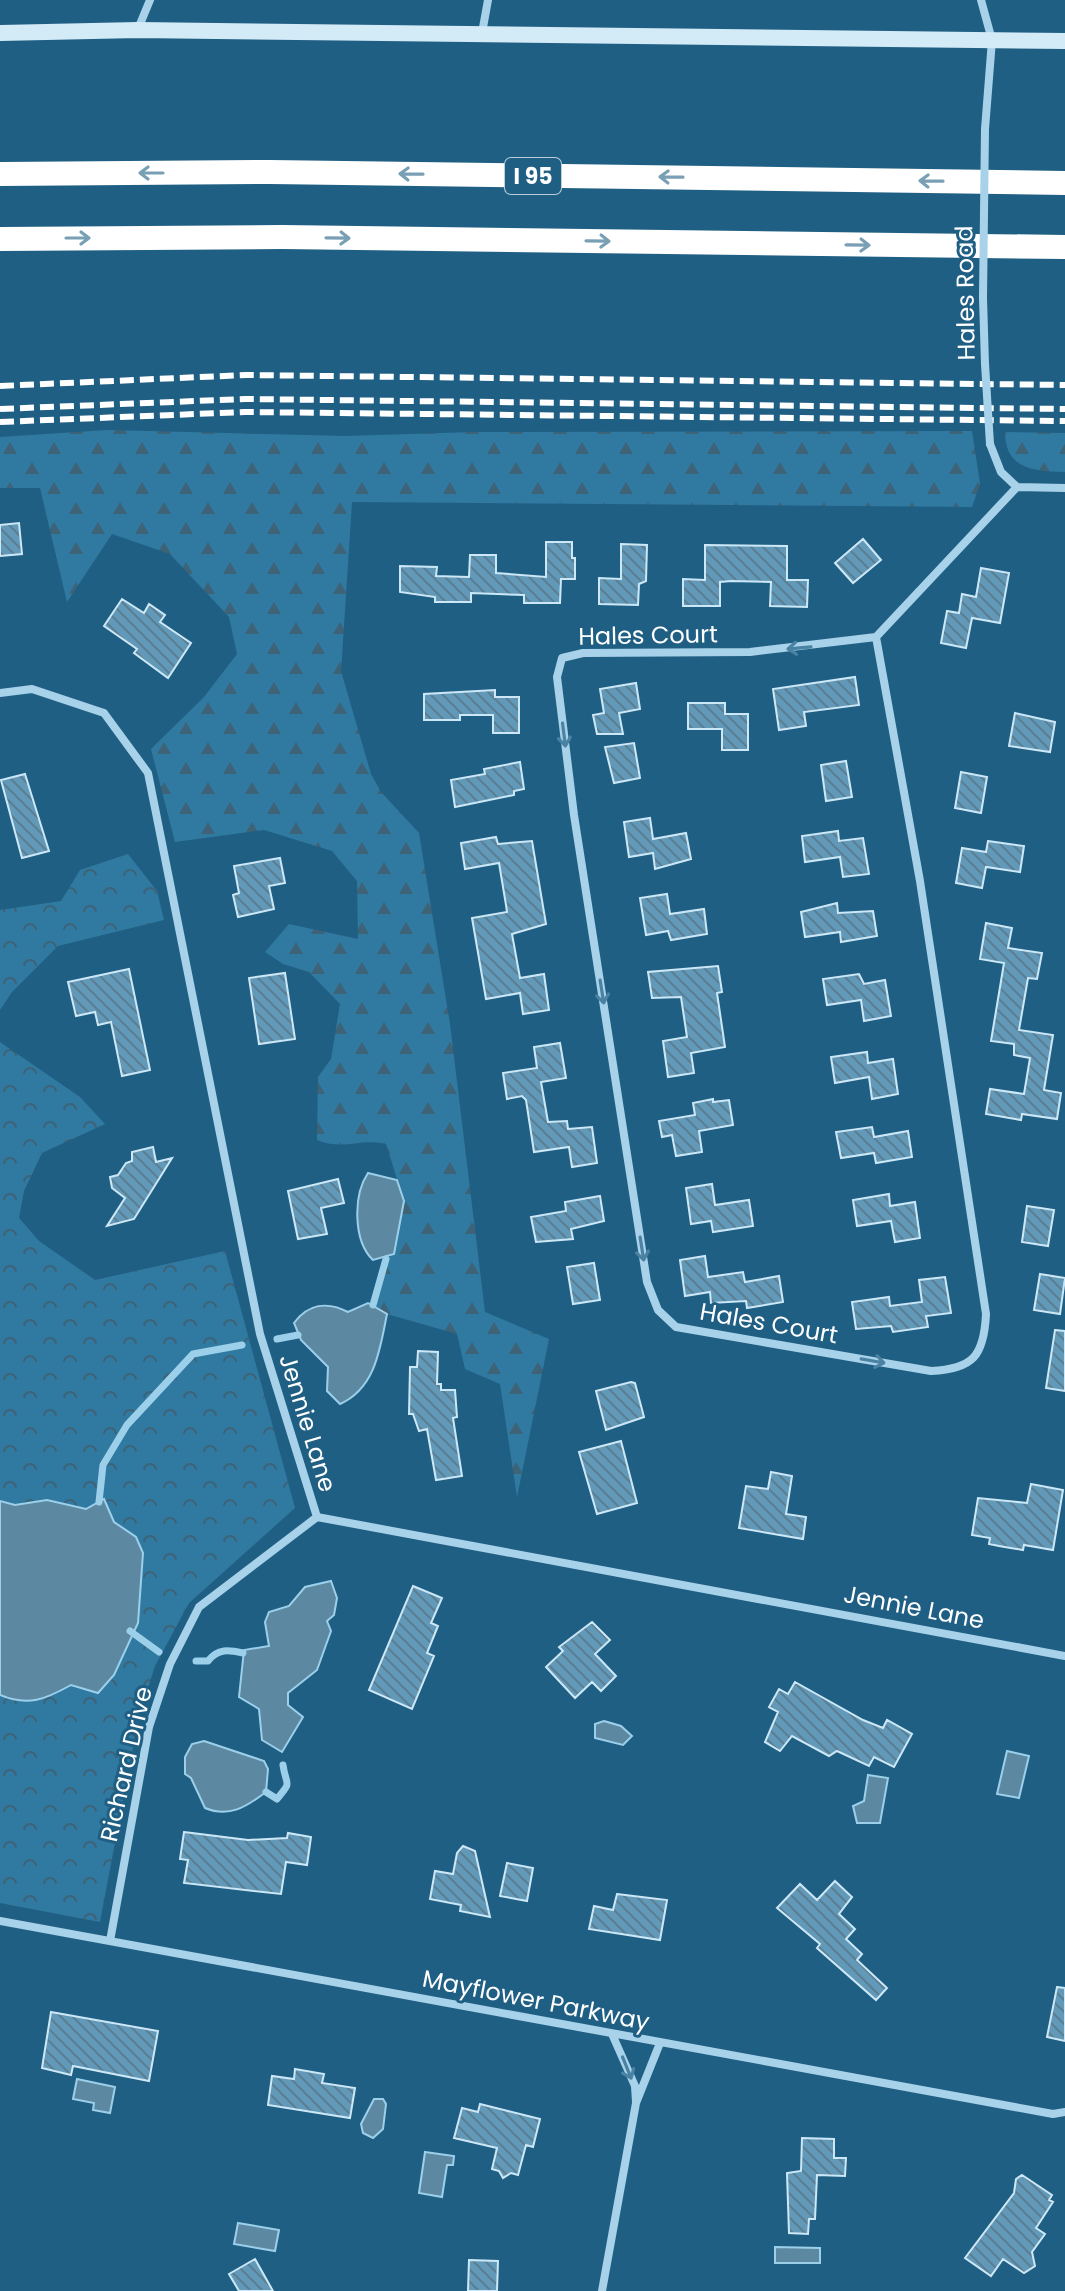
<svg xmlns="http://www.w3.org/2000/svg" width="1065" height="2291" viewBox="0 0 1065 2291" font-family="Poppins,sans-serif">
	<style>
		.forest { fill: url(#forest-firs) }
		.park { fill: url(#park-crowns) }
		.water { fill: #5c88a2; stroke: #9cd0ea; stroke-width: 2 }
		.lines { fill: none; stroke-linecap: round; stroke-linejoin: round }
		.stream { stroke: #9cd0ea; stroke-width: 7 }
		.building { fill: url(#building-back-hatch); stroke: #cce8f7; stroke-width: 2 }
		.minor { stroke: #a8d2e9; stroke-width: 8 }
		.secondary { stroke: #d3eaf7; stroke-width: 16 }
		.motorway { stroke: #fff; stroke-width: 24 }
		.rail { stroke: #fff; stroke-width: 6; stroke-dasharray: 14 6; stroke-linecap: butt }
		.minor-bridge { stroke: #a8d2e9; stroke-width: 8 }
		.oneway { stroke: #799fb5 }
		.oneway2 { stroke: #4982a2 }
		.labels { text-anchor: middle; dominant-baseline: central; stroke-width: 6; stroke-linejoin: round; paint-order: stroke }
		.shield { fill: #205f84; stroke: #bccfda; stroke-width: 2 }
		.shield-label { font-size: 22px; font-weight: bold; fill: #fff }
		.street-label { font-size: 24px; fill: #fff; stroke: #205f84 }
	</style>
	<defs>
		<pattern id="forest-firs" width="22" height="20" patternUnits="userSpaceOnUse" patternTransform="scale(2)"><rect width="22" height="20" fill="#3079a0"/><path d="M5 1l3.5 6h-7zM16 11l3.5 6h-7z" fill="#3e6276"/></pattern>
		<pattern id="park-crowns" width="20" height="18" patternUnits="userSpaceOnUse" patternTransform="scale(2)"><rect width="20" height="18" fill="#3079a0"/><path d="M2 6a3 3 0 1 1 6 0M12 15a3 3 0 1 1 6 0" fill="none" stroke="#3e6276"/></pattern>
		<pattern id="building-back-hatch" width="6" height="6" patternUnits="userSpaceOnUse" patternTransform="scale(2)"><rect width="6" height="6" fill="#6299b8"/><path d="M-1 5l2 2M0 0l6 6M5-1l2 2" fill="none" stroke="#5a7e92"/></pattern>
	</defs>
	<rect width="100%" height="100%" fill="#205f84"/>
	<!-- forest -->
	<path class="forest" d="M107 430 345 436 474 432 972 431 980 484 972 507 352 502 341 671 371 774 381 792 419 833 450 1024 485 1312 549 1339 517 1497 500 1384 465 1369 457 1334 387 1314 373 1305 386 1259 394 1254 404 1201 386 1144C358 1138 345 1151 317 1140L318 1077 331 1059 340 1004 309 972 283 964 265 952 289 924 358 939 357 881 332 851 264 830 175 842 151 749 204 697 237 654 229 617 170 554 112 534 67 602 40 488H0V437Z
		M1005 432 1065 433V472C1034 472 1005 469 1005 432Z"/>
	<!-- park -->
	<path class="park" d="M128 854 157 891 164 920 58 946 12 992 0 1010V910L61 901 80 870Z
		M0 1042 80 1097 105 1124 42 1153 24 1191 19 1218 39 1241 95 1280 225 1251 295 1508 189 1603 155 1666 139 1716 100 1922 0 1903Z"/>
	<!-- water -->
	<path class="water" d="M368 1173 397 1180 404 1201 394 1254 373 1260C353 1241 353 1195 368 1173Z
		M368 1303 387 1314C380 1348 376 1388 340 1404L327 1391 328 1367 301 1340 294 1323C308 1304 327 1301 348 1312Z
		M104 1499 114 1522 136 1537 143 1553 138 1623 114 1675 98 1693 71 1685C46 1699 28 1707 0 1695V1501L15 1505 47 1500 86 1509Z
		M331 1581 337 1598 334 1615 327 1621 331 1631 317 1670 288 1693V1705L303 1717 282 1752 262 1740 259 1709 239 1697 244 1650 269 1646 265 1622 269 1612 289 1606 305 1587Z
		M604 1721 621 1726 632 1736 623 1745 595 1738V1724Z
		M204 1741 264 1761 268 1769 266 1792C246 1807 229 1818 205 1808L191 1778 185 1774V1757L192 1744Z
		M1007 1751 1029 1756 1019 1798 997 1794Z
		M868 1775 888 1778 880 1823H857L853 1806 864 1801Z
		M77 2079 115 2087 110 2113 93 2110 94 2103 73 2099Z
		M374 2099H383L386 2104 383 2129 373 2138 363 2133 361 2124Z
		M425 2152 454 2156 453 2165H447L442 2197 419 2193Z
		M238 2223 279 2230 275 2251 234 2244Z
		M775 2247 820 2248V2263H775Z"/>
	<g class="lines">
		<!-- stream -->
		<path class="stream" d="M373 1305 386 1259
			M277 1339 298 1335
			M99 1502 103 1465 127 1425 193 1354 242 1345
			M130 1631 159 1652
			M196 1661H208C218 1648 229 1650 243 1653
			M266 1792 277 1799C293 1780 286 1787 283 1765"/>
	</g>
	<!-- building -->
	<path class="building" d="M19 523 22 554 0 556V525Z
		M863 539 881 560 853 583 835 563Z
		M546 542H572V558H575V579H561L560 603H524V595L471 593V602H435V597L400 592V566L437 567 436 576 469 577 470 555H496V573L546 577Z
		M621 544 647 545 646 581 639 584 638 605 599 604V578L621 579Z
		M705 545 787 546V580H808L807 607 770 606 771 582 731 581 720 582V606H683V579L705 580Z
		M981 568 1009 573 1000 623 972 618 966 648 941 643 947 611 959 613 962 594 976 597Z
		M122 599 144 613 149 604 165 615 160 622 191 643 168 678 134 653 137 649 104 626Z
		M855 677 859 705 804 712 806 726 779 730 773 689Z
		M636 683 640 709 619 713 623 734H597L593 715 604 713 600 689Z
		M495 690V697H519V733H493V715H460V720H424V694Z
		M688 703H725V714H748V750H722V729H688Z
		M1015 713 1055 722 1050 752 1009 746Z
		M634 743 640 778 614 783 605 747Z
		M846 761 852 797 826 801 821 765Z
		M520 762 524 789 514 791V795L455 807 451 780 485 774 484 769Z
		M961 772 987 777 981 813 955 808Z
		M25 774 49 851 22 858 1 780Z
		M650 818 653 839 686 833 691 859 655 869 653 853 629 857 624 822Z
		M838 831 839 841 863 838 869 874 843 877 840 857 805 862 802 836Z
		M496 837 498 844 532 841 546 924 512 934 520 978 544 974 549 1010 523 1014 520 993 486 999 472 918 507 912 506 905 499 863 465 869 461 843Z
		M988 841 1024 846 1020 872 986 867 982 888 956 883 962 848 986 852Z
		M280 858 285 883 269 886 274 909 238 917 233 895 239 893 234 866Z
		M667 894 670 914 704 909 707 934 671 940 668 931 646 935 640 898Z
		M837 903 838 913 873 911 877 936 841 942 840 932 805 937 801 912Z
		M986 923 1012 928 1008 948 1042 953 1037 979 1028 978 1019 1030 1053 1035 1044 1090 1061 1093 1057 1119 1022 1114 1021 1120 986 1114 990 1089 1024 1094 1030 1058 1014 1055V1044L991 1041 1004 963 980 959Z
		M718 966 722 992 717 993 725 1047 691 1053 694 1073 668 1077 663 1041 687 1037 681 997 652 998 648 972Z
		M129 969 150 1070 122 1076 111 1022 98 1025 95 1012 76 1016 68 982Z
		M285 973 295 1039 259 1044 249 978Z
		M859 974 864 984 885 980 891 1016 864 1021 861 1000 827 1005 823 979Z
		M560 1043 566 1078 541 1082 548 1122 567 1121 568 1129 592 1127 597 1163 572 1167 569 1147 534 1152 526 1100 522 1096 507 1099 503 1073 537 1068 534 1047Z
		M867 1052 868 1063 893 1059 898 1094 872 1099 869 1077 835 1083 831 1057Z
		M713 1099V1102L729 1100 733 1125 699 1131 702 1152 676 1156 672 1135 662 1137 659 1121 695 1115 693 1103Z
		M872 1127 874 1137 908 1131 912 1157 876 1163 874 1153 841 1158 836 1132Z
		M153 1147 156 1162 172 1158 134 1219 107 1226 125 1198 112 1188 110 1177 118 1175 126 1163 132 1161V1152Z
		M338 1179 344 1203 321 1208 327 1234 298 1239 288 1191Z
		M712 1184 715 1205 749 1200 753 1226 713 1232 711 1221 691 1224 686 1188Z
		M889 1194 890 1206 915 1202 920 1238 895 1242 891 1221 857 1226 853 1200Z
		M600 1196 604 1221 571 1229 573 1239 536 1242 531 1217 566 1211 565 1202Z
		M1027 1206 1054 1210 1048 1246 1022 1242Z
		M705 1256 708 1277 743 1272 745 1282 779 1276 783 1302 747 1308 746 1301 711 1303 710 1292 685 1296 680 1260Z
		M594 1263 600 1300 573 1304 567 1267Z
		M1040 1274 1065 1278 1060 1314 1034 1310Z
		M945 1277 951 1313 926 1316 928 1327 893 1332 891 1326 856 1329 852 1302 889 1297 890 1306 922 1302 919 1280Z
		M1055 1330 1065 1331V1391L1046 1388Z
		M418 1351 438 1352 437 1384H441V1390H455L457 1417 453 1418 462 1476 436 1480 427 1429 419 1431 413 1414H409L410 1367H417Z
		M631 1382 635 1383 644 1417 606 1430 596 1391Z
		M621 1441 637 1503 597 1514 579 1452Z
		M771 1472 792 1476 786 1514 806 1517 803 1539 739 1528 746 1486 768 1489Z
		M1031 1484 1063 1490 1053 1550 1024 1545 1023 1550 999 1546 989 1544 990 1538 972 1535 978 1498 1027 1503Z
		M413 1586 442 1598 431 1623 438 1626 427 1653 434 1656 412 1709 369 1690Z
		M592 1622 610 1640 595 1654 616 1676 601 1691 592 1682 575 1698 546 1667 563 1651 559 1647Z
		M795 1682 863 1720 883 1728 887 1720 912 1734 894 1767 874 1757 869 1766 837 1751 829 1756 792 1736 780 1751 765 1742 778 1712 769 1707 779 1689 788 1694Z
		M184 1832 248 1840 287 1838 288 1833 311 1837 307 1865 286 1862 281 1894 184 1883 188 1860 180 1859Z
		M463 1846 475 1851 490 1917 460 1911 461 1905 430 1899 435 1871 453 1874 457 1853Z
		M507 1863 533 1868 527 1901 500 1896Z
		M835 1881 852 1897 839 1914 855 1929 846 1939 862 1954 857 1960 887 1988 876 2000 817 1948 820 1944 777 1908 800 1884 817 1900Z
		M617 1894 667 1900 660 1940 589 1929 594 1906 613 1910Z
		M1057 1987 1065 1988V2041L1047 2037Z
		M51 2012 158 2031 149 2081 73 2066 71 2075 42 2068Z
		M295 2069 324 2074 322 2083 355 2088 350 2118 268 2105 272 2076 294 2079Z
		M480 2104 540 2119 533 2147 526 2145 518 2175 511 2173 503 2178 499 2171 492 2169 497 2148 454 2138 462 2108 478 2112Z
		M802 2138 834 2139V2158H846L845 2176 817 2175 815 2219H809L808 2234 789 2233 787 2173 801 2171Z
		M1022 2175 1052 2195 1049 2200 1053 2202 1036 2228 1045 2234 1032 2252 1035 2266 1024 2273 1003 2259 991 2276 965 2258 1014 2193 1016 2179Z
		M255 2259 273 2291H239L229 2274Z
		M469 2260 498 2261 497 2291H468Z"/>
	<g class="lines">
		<!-- minor -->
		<path class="minor" d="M981 0 992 40 985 129
			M138 29 150 0
			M482 33 488 0
			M983 298 985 364
			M990 444 1001 472 1017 487 1065 488
			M876 637 920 881 986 1314C984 1356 973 1369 931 1371L676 1327 658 1310 647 1282 574 815 557 677 562 658 583 653 750 652 876 637 1017 487
			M0 693 32 689 104 713 148 773 260 1334 317 1517 1065 1656
			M0 1921 1053 2114 1065 2112
			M110 1941 149 1727 170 1664 199 1607 317 1517
			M612 2034 635 2086 636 2102
			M602 2291 636 2103 660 2043"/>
		<!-- secondary -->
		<path class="secondary" d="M0 33 138 30 1065 41"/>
		<!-- motorway -->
		<path class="motorway" d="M0 174 270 172 1065 183
			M0 239 282 237 1065 247"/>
		<!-- rail -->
		<path class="rail" d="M0 386 246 375 1065 385
			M0 409 245 399 1065 409
			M0 422 245 412 1065 421"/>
		<!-- minor-bridge -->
		<path class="minor-bridge" d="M983 298 985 129
			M985 364 990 444"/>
	</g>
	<!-- one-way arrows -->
	<defs><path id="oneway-shaft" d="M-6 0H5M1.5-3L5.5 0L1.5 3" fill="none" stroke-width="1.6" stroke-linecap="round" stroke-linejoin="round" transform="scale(2)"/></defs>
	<g class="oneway">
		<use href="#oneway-shaft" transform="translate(151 173) rotate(-180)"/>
		<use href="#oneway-shaft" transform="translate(411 174) rotate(-179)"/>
		<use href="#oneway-shaft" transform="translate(671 177) rotate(-179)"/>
		<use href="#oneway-shaft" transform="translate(931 181) rotate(-179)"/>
		<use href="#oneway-shaft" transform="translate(78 238)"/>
		<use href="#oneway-shaft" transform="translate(338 238) rotate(1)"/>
		<use href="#oneway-shaft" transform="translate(598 241) rotate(1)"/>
		<use href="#oneway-shaft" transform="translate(858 245) rotate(1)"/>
	</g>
	<g class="oneway2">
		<use href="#oneway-shaft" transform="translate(799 648) rotate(175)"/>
		<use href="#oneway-shaft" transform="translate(564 735) rotate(83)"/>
		<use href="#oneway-shaft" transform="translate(602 992) rotate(81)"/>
		<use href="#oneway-shaft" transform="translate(642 1249) rotate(81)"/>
		<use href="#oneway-shaft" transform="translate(873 1361) rotate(10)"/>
		<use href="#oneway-shaft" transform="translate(627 2068) rotate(68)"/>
	</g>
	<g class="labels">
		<!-- shield labels -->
		<rect class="shield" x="505" y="158" width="56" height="36" rx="6"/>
		<g class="shield-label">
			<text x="533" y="176">I 95</text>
		</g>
		<!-- street labels -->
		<g class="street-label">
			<text transform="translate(965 293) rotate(-91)">Hales Road</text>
			<text transform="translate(648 635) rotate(-1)">Hales Court</text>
			<text transform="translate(769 1323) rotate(10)">Hales Court</text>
			<text transform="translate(308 1423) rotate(73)">Jennie Lane</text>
			<text transform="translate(914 1607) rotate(11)">Jennie Lane</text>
			<text transform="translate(126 1764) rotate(-77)">Richard Drive</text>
			<text transform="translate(536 2000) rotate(11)">Mayflower Parkway</text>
		</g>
	</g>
</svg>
